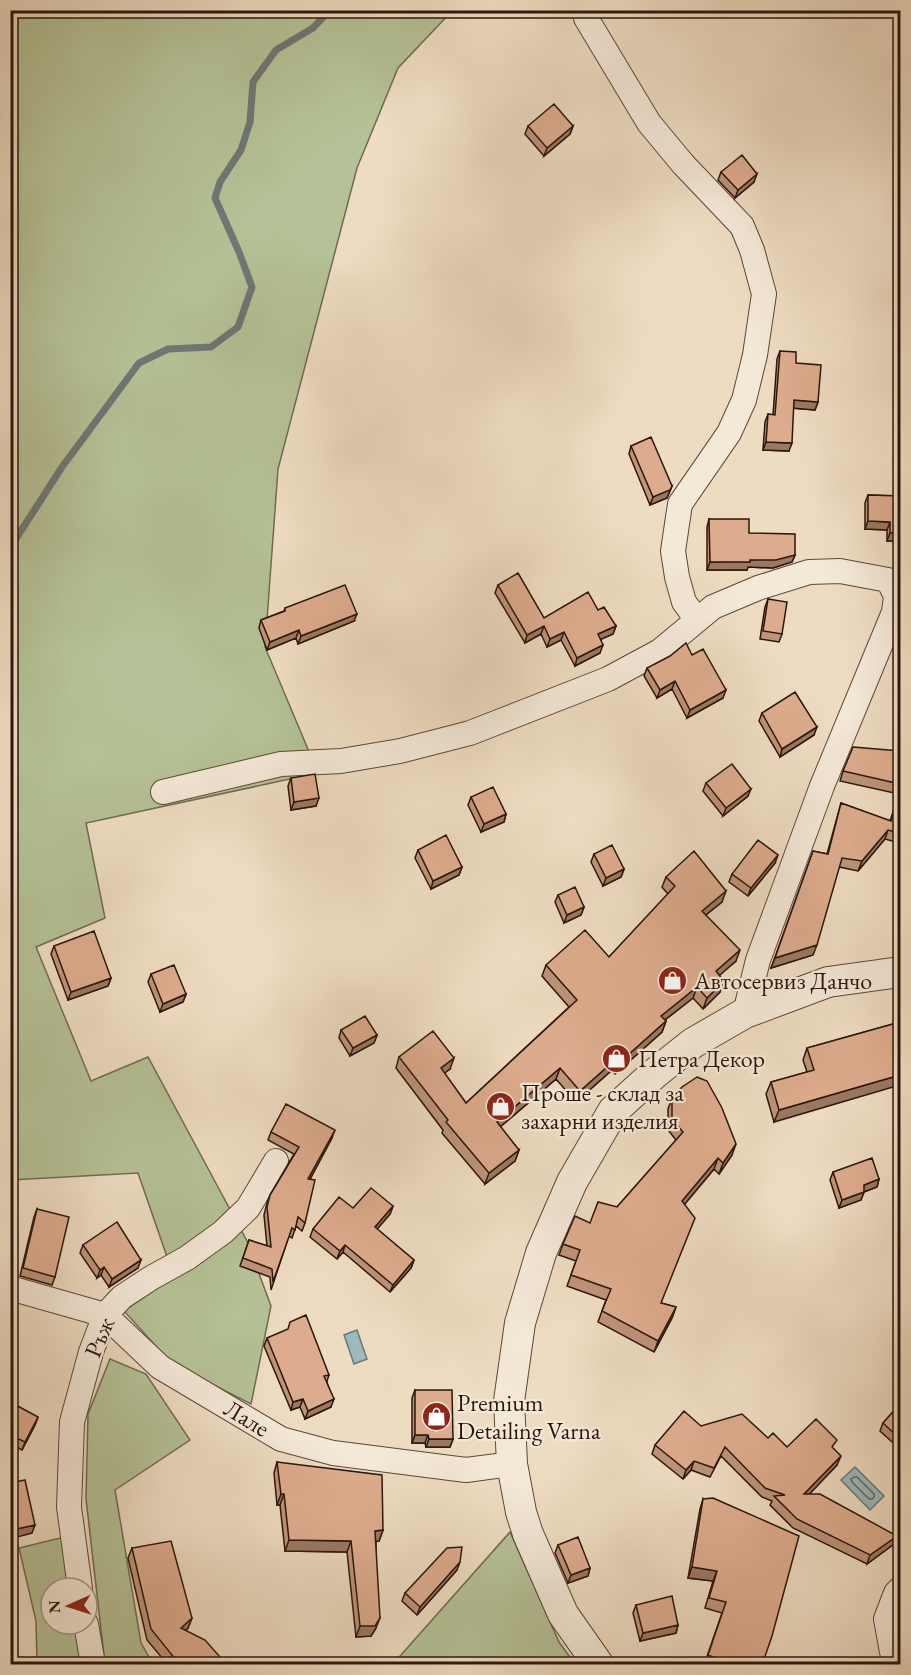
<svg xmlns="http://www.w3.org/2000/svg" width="911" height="1675" viewBox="0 0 911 1675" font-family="'EB Garamond',serif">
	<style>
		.green { fill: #b5c196; stroke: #706b50; stroke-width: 1.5 }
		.water { fill: #9cb9bc; stroke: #6f7775; stroke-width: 1.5 }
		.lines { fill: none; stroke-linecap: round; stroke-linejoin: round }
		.shore { stroke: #646764; stroke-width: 1.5 }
		.stream { stroke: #6f7775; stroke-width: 7 }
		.minor-casing { stroke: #5c4739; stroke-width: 26 }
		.tertiary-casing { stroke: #5c4739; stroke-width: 32 }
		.minor { stroke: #f4e8d7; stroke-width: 24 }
		.tertiary { stroke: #f4e8d7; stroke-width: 30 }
		.wall { fill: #be947a; stroke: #2c150b; stroke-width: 1.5 }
		.shaded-wall { fill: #9b7863; stroke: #2c150b; stroke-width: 1.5 }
		.building { fill: #ddac8e; stroke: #2c150b; stroke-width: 1.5 }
		.labels { text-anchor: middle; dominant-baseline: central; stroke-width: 4.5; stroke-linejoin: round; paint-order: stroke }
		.poi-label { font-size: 24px; fill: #2c150b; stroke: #f4e8d7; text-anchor: start }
		.street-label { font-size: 24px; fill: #2c150b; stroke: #f4e8d7 }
	</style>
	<rect width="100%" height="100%" fill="#eedcc2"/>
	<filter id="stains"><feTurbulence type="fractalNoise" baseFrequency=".00333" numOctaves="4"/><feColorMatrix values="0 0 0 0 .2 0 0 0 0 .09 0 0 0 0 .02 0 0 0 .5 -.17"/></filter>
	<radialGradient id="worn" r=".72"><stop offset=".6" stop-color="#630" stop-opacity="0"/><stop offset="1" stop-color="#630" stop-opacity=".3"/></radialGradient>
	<!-- green -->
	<path class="green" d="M11 11H452L398 68 357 168 278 469 265 647 318 773 86 823 105 918 36 947 91 1081 148 1057 247 1241 271 1306 251 1404 172 1364 124 1311 174 1277 138 1173 11 1180Z
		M110 1359 146 1374 190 1440 115 1490 141 1643 153 1664H105L86 1499 88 1414Z
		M510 1532 559 1642 575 1664H393Z
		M73 1535 80 1588H51V1624H86L93 1664H37L36 1621 19 1548Z"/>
	<!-- water -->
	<path class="water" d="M357 1330 367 1359 354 1364 344 1335Z
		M855 1467 884 1496 870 1510 841 1480Z"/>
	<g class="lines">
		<!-- shore -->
		<path class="shore" d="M854 1477H857L874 1494V1497L872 1499H869L852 1482 851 1479Z"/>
		<!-- stream -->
		<path class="stream" d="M10 548 62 467 139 363 168 349 211 347 238 327 252 287 239 252 215 198 220 182 241 150 250 122 253 82 276 50 313 28 330 10"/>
		<defs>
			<path id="minor" d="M586 18 649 123 683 164 742 226 752 250 764 294 755 355 744 400 729 433 680 504 673 551 677 577 684 602 697 620
				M163 792 281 764 341 761 400 751 470 733 608 679 660 651 713 607 758 588 809 572 840 571 888 580 896 596 894 612 822 786 758 960 745 1013
				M10 1288 105 1315 160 1367 281 1439 333 1453 466 1470 512 1464
				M80 1588 69 1507 72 1422 91 1352 105 1315 122 1297 151 1278 187 1258 223 1232 248 1208 276 1161
				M900 1589 896 1593 886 1619 892 1652 900 1660
				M86 1624 93 1664"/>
			<path id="tertiary" d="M598 1664 563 1614 528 1534 521 1512 512 1464 509 1401 520 1323 541 1253 572 1182 613 1111 654 1074 693 1043 745 1013 828 982 900 972"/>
		</defs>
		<!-- minor casing -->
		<use href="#minor" class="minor-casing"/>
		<!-- tertiary casing -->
		<use href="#tertiary" class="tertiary-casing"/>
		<!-- minor -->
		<use href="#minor" class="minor"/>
		<!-- tertiary -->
		<use href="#tertiary" class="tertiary"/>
	</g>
	<!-- wall -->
	<path class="wall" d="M528 126H573L570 134 544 156 525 134Z
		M721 172 754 182 735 198 718 180Z
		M780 351 796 363 818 402 815 410 793 408 789 451 763 450 765 422 768 414 773 415 777 359Z
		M631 446 672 486 667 498 650 505 629 454Z
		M868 495 900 496V541H887V530L865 529V503Z
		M709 519 749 533 795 555 792 562 773 568 748 567 747 570H707V527Z
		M498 585 544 618 598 610 616 626 613 634 601 639 600 653 575 666 561 640 547 647 541 634 525 643 495 593Z
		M768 599 782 634 779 642 760 639 765 607Z
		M285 608 354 621 298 644 296 638 267 650 259 628 261 620 284 611Z
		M692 655 723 698 687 718 672 689 657 698 644 676 647 668Z
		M762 713 814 735 780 757 759 721Z
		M900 751V843L885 839 858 871 839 867 813 955 771 968 813 851 827 854 841 803 890 821 899 794 840 781 843 771Z
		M291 778 316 806 291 810 288 786Z
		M706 783 748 796 723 816 703 791Z
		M471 797 506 814 504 822 481 832 468 805Z
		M418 850 462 867 459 875 431 889 415 858Z
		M594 854 624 869 621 877 603 886 591 862Z
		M775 863 748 896 729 882 732 874Z
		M666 877 722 902 706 915 736 961 719 975 720 992 703 1009 693 998 665 1020 666 1021 662 1032 615 1074 612 1070 576 1102 556 1079 500 1127 519 1150 515 1161 485 1184 442 1133 443 1130 396 1068 399 1057 450 1069 444 1073 466 1103 569 1007 542 976 546 965 609 957 668 894 662 887Z
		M558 895 584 907 581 915 564 923 555 902Z
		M54 946 111 978 108 986 68 1000 51 954Z
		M151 974 186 994 183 1002 160 1012 148 982Z
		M893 1024 774 1122 766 1094 771 1082 807 1072 803 1060 807 1048Z
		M341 1030 377 1035 374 1043 350 1056 339 1038Z
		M672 1098 732 1155 719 1174 714 1169 684 1205 661 1303 676 1307 672 1318 654 1352 598 1322 606 1300 567 1286 576 1261 559 1255 563 1244 590 1223 617 1207 676 1140 668 1130V1109Z
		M271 1132 332 1138 310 1179 305 1223 302 1231 296 1226 292 1238 289 1236 271 1290 270 1277 240 1266 249 1240 267 1246 264 1215 267 1203 270 1195 294 1154 268 1140Z
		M833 1172 879 1179 877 1187 864 1192 861 1200 839 1208 830 1180Z
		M393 1206 390 1214 377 1229 414 1260 411 1268 390 1292 343 1252 337 1259 310 1237 313 1229 353 1208Z
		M37 1209 55 1277 52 1285 20 1276 34 1217Z
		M83 1245 138 1268 109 1287 101 1275 97 1278 80 1253Z
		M267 1338 329 1375 327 1381 331 1407 305 1419 300 1407 291 1410 264 1346Z
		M415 1390 453 1439 450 1447H426L425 1443H412V1398Z
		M10 1402 38 1417 35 1425 22 1450 10 1444Z
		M900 1404V1449L880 1431 883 1423Z
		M701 1426 768 1438 787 1447 834 1449 837 1465 809 1494 897 1536 894 1544 867 1564 793 1528 770 1505 772 1501 762 1497 721 1456 710 1477 691 1470 683 1479 652 1454 655 1445Z
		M277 1462 383 1530 379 1541H376V1628L371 1636 356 1637 347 1552 285 1551 280 1505H277L274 1473Z
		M703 1499 762 1665H704L722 1613 705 1608 713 1581 688 1578 700 1509Z
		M558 1545 590 1568 588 1576 568 1583 555 1553Z
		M132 1548 192 1618 188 1628 185 1631 227 1665H168L147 1640 128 1558Z
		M457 1570 417 1615 402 1601 405 1593Z
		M636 1605 678 1625 676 1633 640 1641 633 1613Z"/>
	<!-- shaded-wall -->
	<path class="shaded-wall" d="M573 126 570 134 544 156 547 148Z
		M757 174 754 182 735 198 738 190Z
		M794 400 818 402 815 410 791 408Z
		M766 442 792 443 789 451 763 450Z
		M672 486 667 498 650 505 653 497Z
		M868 521 890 522 887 530 865 529Z
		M890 533H900V541H887Z
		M795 555 792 562 773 568 748 567 747 570H707L710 562 750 560Z
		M357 614 354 621 298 644 301 636Z
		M544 626 541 634 525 643 527 635Z
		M616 626 613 634 595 642 598 634Z
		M299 630 296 638 267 650 270 642Z
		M564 632 561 640 547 647 550 639Z
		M603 645 600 653 575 666 577 658Z
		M675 681 672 689 657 698 660 690Z
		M726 690 723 698 687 718 690 710Z
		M817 727 814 735 780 757 782 749Z
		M751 789 748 796 723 816 726 808Z
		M319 798 316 806 291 810 294 802Z
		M506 814 504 822 481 832 484 824Z
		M888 830 885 839 858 871 862 861Z
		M778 855 775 863 748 896 751 888Z
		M462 867 459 875 431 889 433 881Z
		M624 869 621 877 603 886 606 878Z
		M726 891 722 902 698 921 702 911Z
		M584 907 581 915 564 923 567 915Z
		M817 945 813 955 771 968 775 958Z
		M740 950 736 961 712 982 716 971Z
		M111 978 108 986 68 1000 71 992Z
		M724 981 720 992 703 1009 707 998Z
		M697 987 693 998 657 1026 661 1016Z
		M186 994 183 1002 160 1012 163 1004Z
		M666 1021 662 1032 615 1074 619 1063Z
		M377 1035 374 1043 350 1056 353 1048Z
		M454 1058 450 1069 437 1079 441 1068Z
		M616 1059 612 1070 576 1102 580 1091Z
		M560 1068 556 1079 493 1133 497 1122Z
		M900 1075V1085L774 1122 779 1110Z
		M335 1130 332 1138 306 1187 308 1179Z
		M736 1144 732 1155 719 1174 723 1163Z
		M519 1150 515 1161 485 1184 489 1173Z
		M718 1158 714 1169 678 1212 682 1201Z
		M879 1179 877 1187 861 1193 864 1185Z
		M864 1192 861 1200 839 1208 842 1200Z
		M393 1206 390 1214 372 1235 375 1227Z
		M345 1245 343 1252 337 1259 340 1251Z
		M141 1260 138 1268 109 1287 112 1279Z
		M414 1260 411 1268 390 1292 393 1285Z
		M104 1267 101 1275 97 1278 100 1270Z
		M676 1307 672 1318 654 1352 658 1341Z
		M303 1399 300 1407 291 1410 293 1402Z
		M334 1399 331 1407 305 1419 308 1411Z
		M38 1417 35 1425 22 1450 25 1442Z
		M415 1435H428L425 1443H412Z
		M429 1439H453L450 1447H426Z
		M841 1456 837 1465 801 1503 804 1494Z
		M694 1461 691 1470 683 1479 686 1470Z
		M281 1494H284L280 1505H277Z
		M35 1525 32 1533 17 1537 15 1543 10 1544V1537L16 1529Z
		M383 1530 379 1541 371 1542 375 1531Z
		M897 1536 894 1544 867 1564 870 1555Z
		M289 1540 351 1541 347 1552 285 1551Z
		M460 1562 457 1570 417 1615 420 1607Z
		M692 1567 717 1571 713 1581 688 1578Z
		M590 1568 588 1576 568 1583 571 1575Z
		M192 1618 188 1628 177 1639 181 1628Z
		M380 1618 376 1628 371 1636 356 1637 360 1626Z
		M678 1625 676 1633 640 1641 643 1633Z"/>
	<!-- building -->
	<path class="building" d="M554 104 573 126 547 148 528 126Z
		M742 155 757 174 738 190 721 172Z
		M780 351 796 352V363L821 365 818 402 794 400 792 443 766 442 768 414 775 415Z
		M651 437 672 486 670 490 653 497 631 446Z
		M868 495 900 496V533H890V522L868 521Z
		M709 519H749V533L795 534V555L776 560H750V562H710Z
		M518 573 544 618 588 592 598 610 604 607 616 626 598 634 603 645 577 658 564 632 550 639 544 626 527 635 498 585Z
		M345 585 357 614 301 636 299 630 270 642 261 620 285 611V608Z
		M768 599 787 602 782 634 763 631Z
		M686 643 692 655 703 649 726 690 690 710 675 681 660 690 647 668 670 656Z
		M795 692 817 727 782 749 762 713Z
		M853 747 900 751V784L843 771Z
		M732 764 751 789 726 808 706 783Z
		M315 774 319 798 294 802 291 778Z
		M493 787 506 814 484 824 471 797Z
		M900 790V833L888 830 862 861 842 858 817 945 775 958 813 851 828 854 841 803 891 821Z
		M446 835 462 867 433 881 418 850Z
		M758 840 778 855 751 888 732 874Z
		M612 845 624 869 606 878 594 854Z
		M694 851 726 891 702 911 740 950 716 971 724 981 707 998 697 987 661 1016 666 1021 619 1063 616 1059 580 1091 560 1068 497 1122 519 1150 489 1173 446 1122 448 1120 399 1057 433 1031 454 1058 441 1068 466 1103 577 1000 546 965 585 930 609 957 675 886 666 877Z
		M575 887 584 907 567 915 558 895Z
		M94 931 111 978 71 992 54 946Z
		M174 965 186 994 163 1004 151 974Z
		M365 1016 377 1035 353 1048 341 1030Z
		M893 1024 900 1050V1075L779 1110 771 1082 814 1070 807 1048Z
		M697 1077 707 1081 722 1108 736 1144 723 1163 718 1158 682 1201 695 1218 661 1303 676 1307 658 1341 602 1311 611 1289 571 1275 580 1250 563 1244 575 1216 590 1223 598 1202 617 1207 683 1132 672 1119V1098L682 1087Z
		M286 1104 335 1130 308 1179 315 1180 305 1223 298 1217 295 1230 292 1228 273 1282 272 1269 243 1258 249 1240 271 1247 267 1207 270 1195 299 1147 271 1132Z
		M872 1158 879 1179 864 1185V1192L842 1200 833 1172Z
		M371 1188 393 1206 375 1227 414 1260 393 1285 345 1245 340 1251 313 1229 339 1197 353 1208Z
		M37 1209 69 1217 55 1277 23 1268Z
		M117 1222 141 1260 112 1279 104 1267 100 1270 83 1245Z
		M306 1315 329 1375 324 1376 334 1399 308 1411 303 1399 293 1402 267 1338 288 1329 290 1322Z
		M415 1390H452L453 1439H429L428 1435H415Z
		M10 1402 38 1417 25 1442 10 1435Z
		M900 1404V1439L883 1423Z
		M684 1411 701 1426 742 1414 768 1438 773 1433 787 1447 816 1419 837 1440 832 1447 841 1456 804 1494H820L897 1536 870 1555 797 1519 774 1496 785 1495 765 1488 725 1447 714 1468 694 1461 686 1470 655 1445Z
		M277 1462 382 1475 383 1530 375 1531 380 1618 375 1626H360L351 1541 289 1540 284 1494H281Z
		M25 1480 35 1525 16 1529 17 1535 10 1537V1483Z
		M713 1498 799 1536 772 1636 762 1665H733L708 1655 726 1602 709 1598 717 1571 692 1567 703 1499Z
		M578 1537 590 1568 571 1575 558 1545Z
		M171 1541 192 1618 181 1628 205 1640 227 1665H180L151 1629 132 1548Z
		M462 1547 460 1562 420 1607 405 1593 447 1548Z
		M672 1596 678 1625 643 1633 636 1605Z"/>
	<!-- icons -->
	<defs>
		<symbol id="shop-disc" viewBox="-11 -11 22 22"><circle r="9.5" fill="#8f2418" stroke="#f4e8d7"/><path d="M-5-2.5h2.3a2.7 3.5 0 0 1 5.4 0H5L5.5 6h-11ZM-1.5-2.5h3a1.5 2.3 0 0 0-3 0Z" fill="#fff"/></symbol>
	</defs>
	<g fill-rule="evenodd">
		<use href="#shop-disc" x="656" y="964" width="33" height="33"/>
		<use href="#shop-disc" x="600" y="1042" width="33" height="33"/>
		<use href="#shop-disc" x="484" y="1090" width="33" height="33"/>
		<use href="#shop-disc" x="420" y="1400" width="33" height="33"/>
	</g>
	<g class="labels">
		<!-- poi labels -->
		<g class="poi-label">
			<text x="694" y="980">Автосервиз Данчо</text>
			<text x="638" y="1058">Петра Декор</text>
			<text x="521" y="1092">Проше - склад за<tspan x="521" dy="28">захарни изделия</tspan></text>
			<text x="457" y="1402">Premium<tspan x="457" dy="28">Detailing Varna</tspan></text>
		</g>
		<!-- street labels -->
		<g class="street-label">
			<text transform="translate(99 1337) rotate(-67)">Ръж</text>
			<text transform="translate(247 1418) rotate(31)">Лале</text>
		</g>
	</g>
	<!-- margin -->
	<rect width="911" height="1675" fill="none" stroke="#eedcc2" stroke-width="36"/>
	<rect x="12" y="12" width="887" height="1651" fill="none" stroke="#2c150b" stroke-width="3"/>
	<rect x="18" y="18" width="875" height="1639" fill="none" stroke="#2c150b" stroke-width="1.5"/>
	<!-- north arrow -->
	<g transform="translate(69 1606) rotate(267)"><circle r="28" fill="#f4e8d7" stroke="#a49485" stroke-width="1.5"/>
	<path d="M0-4.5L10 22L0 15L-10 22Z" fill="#8f2418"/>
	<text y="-9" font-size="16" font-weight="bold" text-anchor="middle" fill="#2c150b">N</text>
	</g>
	<rect width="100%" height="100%" filter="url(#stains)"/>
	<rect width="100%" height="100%" fill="url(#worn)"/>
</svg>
